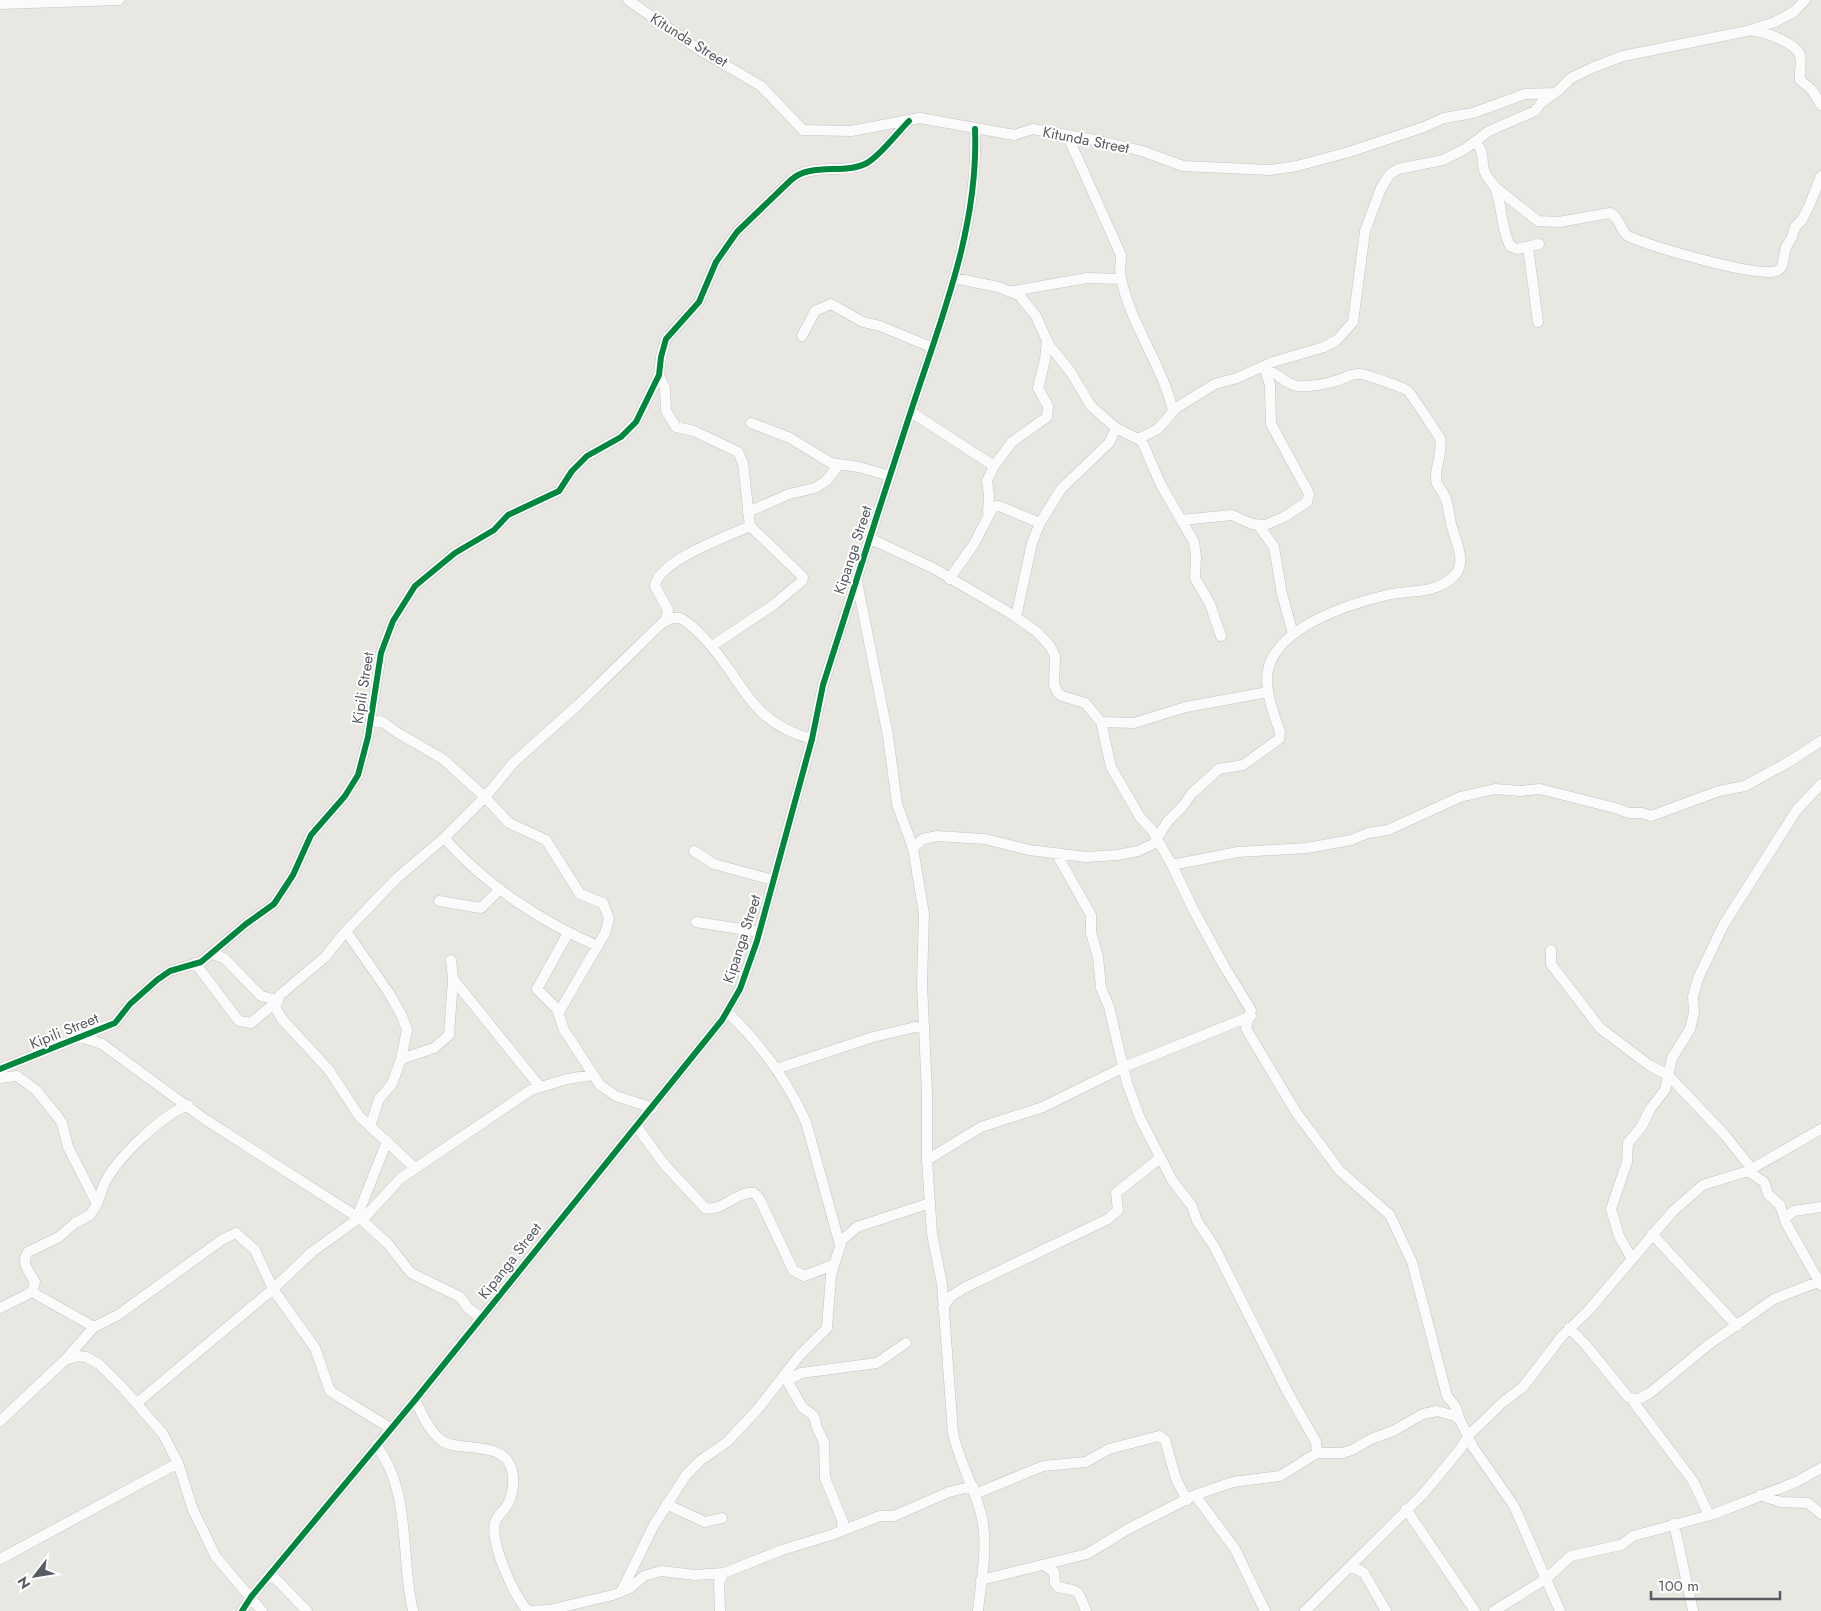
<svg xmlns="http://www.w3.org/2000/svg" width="1821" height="1611" viewBox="0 0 1821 1611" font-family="Jost,sans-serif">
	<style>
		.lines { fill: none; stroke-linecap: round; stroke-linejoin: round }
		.minor-casing { stroke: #c4c4c3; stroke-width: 11 }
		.minor { stroke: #fcfbfb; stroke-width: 10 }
		.cycleway-casing { stroke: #fff; stroke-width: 9 }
		.cycleway { stroke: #00873e; stroke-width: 6 }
		.labels { text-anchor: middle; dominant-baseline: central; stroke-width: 4; stroke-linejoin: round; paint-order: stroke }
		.street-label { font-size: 15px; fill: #585b60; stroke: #fff }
	</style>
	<rect width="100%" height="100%" fill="#e8e7e2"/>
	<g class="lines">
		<defs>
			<path id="minor" d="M628 0 698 49 761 86 803 130 851 131 920 118 1014 135 1033 129 1095 140 1142 151 1183 166 1270 170 1297 166 1349 152 1424 127 1444 118 1473 113 1525 94 1555 93
				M0 4 119 0
				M1753 31C1764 31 1798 44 1800 56 1802 64 1799 72 1800 80L1812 90 1821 105
				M1068 137 1121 255C1121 263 1119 271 1121 278 1131 326 1162 364 1173 411
				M1474 142C1485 150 1481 158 1484 170 1486 178 1494 183 1496 190 1503 210 1500 225 1510 246L1517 249 1539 244
				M1495 187 1538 221 1559 222 1610 213C1620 217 1620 231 1628 236 1648 246 1758 278 1777 271 1779 270 1781 268 1782 266L1786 247 1792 237 1795 227 1802 220 1809 206 1821 176
				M1528 247 1538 322
				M954 278 998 287 1019 295 1036 316 1049 345 1070 371 1091 406 1116 428 1138 439 1158 429 1176 408 1215 384 1237 378 1273 362 1324 347 1337 340 1353 322 1365 231 1381 188 1390 174 1398 169 1443 160 1465 149 1489 131 1535 111 1541 103 1559 90 1571 78 1594 67 1623 56 1747 31 1775 22 1795 11 1805 0
				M1013 291 1087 278 1121 279
				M802 336 815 311 831 304 863 322 880 326 931 347
				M659 375 665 388 666 411 676 427 694 431 738 452 743 463 750 526 803 577 802 581 772 606 712 646
				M911 412 994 466
				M751 423 790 438 831 463 859 467 890 476
				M1141 439 1161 485 1194 542 1196 557 1195 578 1210 604 1221 636
				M748 512 789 494 815 488 826 481 839 465
				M988 512 989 495 987 481 994 466 1012 442 1047 417 1048 406 1038 388 1045 360 1047 340
				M1181 520 1232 515 1252 524 1265 525 1284 517 1307 502 1309 494 1306 488 1271 424 1270 385 1264 366
				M1259 526 1274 547 1282 594 1293 634
				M871 539 933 568 1013 615 1037 632 1050 646 1055 656 1054 685 1058 693 1062 696 1085 703 1101 722 1111 767 1140 817 1152 830 1172 865 1193 909 1224 966 1251 1010 1246 1028 1248 1032 1296 1112 1340 1171 1390 1215 1412 1262 1447 1396 1455 1406 1460 1420
				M949 579 974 544 993 507 999 506 1040 523
				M857 582 888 736 897 804 913 848 924 914 922 983 927 1094V1160L932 1234 942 1284 953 1433C959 1461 974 1486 981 1514 989 1545 981 1580 978 1611
				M1016 617 1032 543 1040 523 1061 489 1109 443 1116 428
				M665 621 668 610 655 586C659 560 728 536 750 526
				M1101 722 1134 723 1186 707 1268 692
				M371 723 379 721 384 723 398 733 443 759 485 797 509 823 546 840 580 894 603 903 609 919 605 933 559 1012
				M444 838C486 885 541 922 598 946
				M913 848 923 839 937 836 985 839 1029 850 1086 857 1118 855 1138 851 1153 844 1168 821 1183 806 1192 793 1219 769 1243 765 1279 739 1280 732C1274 715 1264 689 1268 670 1278 626 1349 604 1387 595 1409 590 1434 594 1452 578 1471 561 1452 538 1450 518 1448 509 1448 501 1443 493 1441 489 1436 485 1436 480 1435 467 1443 452 1440 438 1438 435 1412 395 1408 391 1405 388 1365 374 1360 374 1349 373 1345 379 1335 381 1327 384 1306 387 1298 386 1286 385 1277 372 1265 369
				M694 851 714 864 773 880
				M1056 853 1091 915V933L1098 957 1101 988 1109 1007 1127 1083 1140 1118 1172 1180 1192 1206 1197 1221 1214 1246 1287 1391 1316 1442 1317 1453
				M1172 865 1238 852 1307 848 1351 840 1368 833 1388 830 1460 797 1495 789 1520 791 1540 789 1615 808 1629 813H1642L1651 816 1719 791 1745 786 1792 760 1821 741
				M439 901 481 908 500 889
				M696 922 759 932
				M346 931 389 993 402 1016 407 1030 401 1059 392 1084 379 1099 370 1127
				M568 933 537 989 557 1009 564 1030 600 1085 616 1096 653 1108
				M1551 950V964L1600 1028 1649 1065 1668 1075 1724 1134 1752 1169
				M212 954 224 958 261 996 277 1000
				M195 963 239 1021 251 1023 275 1003
				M453 979 540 1087
				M727 1012C760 1043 787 1080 806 1122L840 1245
				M81 1037 102 1044 203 1118 362 1220 388 1244 411 1273 460 1297 468 1308 481 1318
				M401 1059 434 1048 449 1035 453 979 451 960
				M0 1069 115 1023 130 1004 157 980 170 971 201 962 246 924 274 904 293 875 311 835 345 796 358 775 368 737 381 653 393 621 415 586 455 553 494 530 508 515 559 491 572 471 587 456 621 437 636 422 659 375 661 357 666 339 699 302 716 262 737 232 791 180C810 162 845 175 867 163 880 156 897 133 909 121
				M776 1069 873 1037 924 1025
				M0 1078 17 1076 36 1090 57 1116 62 1123 68 1147 97 1204 90 1215 75 1223 59 1237 28 1252C20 1264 30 1272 35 1282L32 1292
				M637 1127 664 1164 705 1208C723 1212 736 1191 754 1193L759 1198 793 1270 804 1276 833 1265
				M927 1160 981 1127 1043 1107 1124 1067 1251 1016
				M415 1168 359 1116 329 1070 282 1019 275 1007 280 995 325 957 346 931 397 878 444 838 485 797 514 762 579 704 662 623 672 618H680C690 623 696 630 704 638 744 679 747 722 812 739
				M1748 1171 1764 1182 1768 1194 1780 1205 1786 1223 1821 1285
				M97 1204C100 1197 102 1189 105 1182 119 1156 161 1116 188 1105
				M357 1217 387 1141
				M1785 1218 1794 1211 1821 1207
				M362 1220 401 1178 531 1090 567 1079 593 1075
				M1652 1234 1737 1326
				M1632 1259 1619 1236 1611 1209 1627 1162 1628 1143 1642 1126 1650 1109 1665 1090 1672 1058 1690 1029 1694 1013 1693 996 1699 976 1724 924 1796 811 1821 784
				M0 1308 32 1292 94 1327
				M943 1308 950 1297 964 1288 1108 1219 1118 1210 1116 1193 1160 1158
				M1569 1328 1585 1344 1628 1397 1637 1400 1650 1393 1708 1345 1774 1299 1821 1281
				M65 1360 94 1327 118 1315 223 1239 236 1233 255 1250 273 1289 315 1348 330 1391 390 1428
				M784 1375 802 1407 814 1416 817 1428 824 1442 825 1478 843 1522 841 1531
				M788 1380 801 1373 877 1363 906 1343
				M415 1400C422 1414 429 1431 442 1441 457 1451 498 1442 509 1463 516 1476 514 1495 506 1507 502 1512 496 1517 495 1523 490 1543 514 1596 528 1611
				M1632 1400 1693 1481 1709 1515
				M137 1403 273 1289 312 1252 359 1218
				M0 1421 65 1360 78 1356 86 1357 99 1364 123 1388 163 1434 178 1463 193 1510 216 1557 262 1611
				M376 1445C412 1492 400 1556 413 1611
				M975 1494 1043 1466 1086 1462 1109 1449 1159 1436 1165 1440 1176 1479 1187 1500
				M1195 1495 1235 1549 1265 1611
				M1760 1495 1781 1502 1808 1503 1821 1514
				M666 1504 705 1522 722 1518
				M1406 1509 1475 1611
				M1674 1524 1693 1611
				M0 1559 178 1463
				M1044 1565 1054 1572 1055 1583 1058 1587C1081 1592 1077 1588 1086 1611
				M1351 1566 1364 1573 1386 1611
				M270 1573 307 1611
				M981 1580 1087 1554 1128 1529 1195 1495 1233 1482 1280 1476 1317 1453H1342L1352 1450 1371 1439 1393 1431 1423 1414 1437 1411 1455 1416 1460 1420 1473 1447 1514 1506 1560 1611
				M621 1592 654 1525 686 1475 701 1460 727 1442 757 1410 799 1356 827 1328 831 1275 842 1240 857 1227 930 1203
				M242 1611 251 1597 415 1400 722 1020 740 989 757 941 812 739 823 685C852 594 881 502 911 411 941 319 979 227 975 129
				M526 1611 549 1610 613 1595 630 1588 644 1576 661 1571 695 1575 724 1573
				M720 1611 719 1582 724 1573 782 1550 831 1535 880 1516H894L949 1492 973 1486
				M1305 1611 1423 1494 1461 1448 1468 1436 1503 1402 1523 1387 1562 1336 1588 1311 1673 1211 1703 1185 1748 1171 1821 1129
				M1494 1611 1547 1578 1571 1556 1621 1545 1633 1536 1714 1514 1796 1482 1821 1468"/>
		</defs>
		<!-- minor casing -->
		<use href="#minor" class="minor-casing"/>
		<!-- minor -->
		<use href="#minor" class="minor"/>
		<defs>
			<path id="cycleway" d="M0 1069 115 1023 130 1004 157 980 170 971 201 962 246 924 274 904 293 875 311 835 345 796 358 775 368 737 381 653 393 621 415 586 455 553 494 530 508 515 559 491 572 471 587 456 621 437 636 422 659 375 661 357 666 339 699 302 716 262 737 232 791 180C810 162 845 175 867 163 880 156 897 133 909 121
				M242 1611 251 1597 415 1400 722 1020 740 989 757 941 812 739 823 685C852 594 881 502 911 411 941 319 979 227 975 129"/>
		</defs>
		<!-- cycleway casing -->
		<use href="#cycleway" class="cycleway-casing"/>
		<!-- cycleway -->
		<use href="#cycleway" class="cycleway"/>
	</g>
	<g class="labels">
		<!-- street labels -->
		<g class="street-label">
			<text transform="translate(689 40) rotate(32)">Kitunda Street</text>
			<text transform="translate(1086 140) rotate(11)">Kitunda Street</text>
			<text transform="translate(853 550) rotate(-72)">Kipanga Street</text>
			<text transform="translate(363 688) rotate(-81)">Kipili Street</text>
			<text transform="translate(742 939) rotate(-72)">Kipanga Street</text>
			<text transform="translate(64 1031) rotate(-22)">Kipili Street</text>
			<text transform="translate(510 1261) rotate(-52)">Kipanga Street</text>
		</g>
	</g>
	<!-- north arrow -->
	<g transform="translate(35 1576) rotate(239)" stroke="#ffffff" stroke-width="4" paint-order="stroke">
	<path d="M0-4L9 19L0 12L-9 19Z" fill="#585b60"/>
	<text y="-8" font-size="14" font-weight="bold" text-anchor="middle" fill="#585b60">N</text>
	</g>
	<!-- scale -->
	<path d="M1651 1591v8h129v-8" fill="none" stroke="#585b60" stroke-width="2.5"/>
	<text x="1658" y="1591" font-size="15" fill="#585b60" stroke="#ffffff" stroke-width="4" paint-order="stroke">100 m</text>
</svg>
